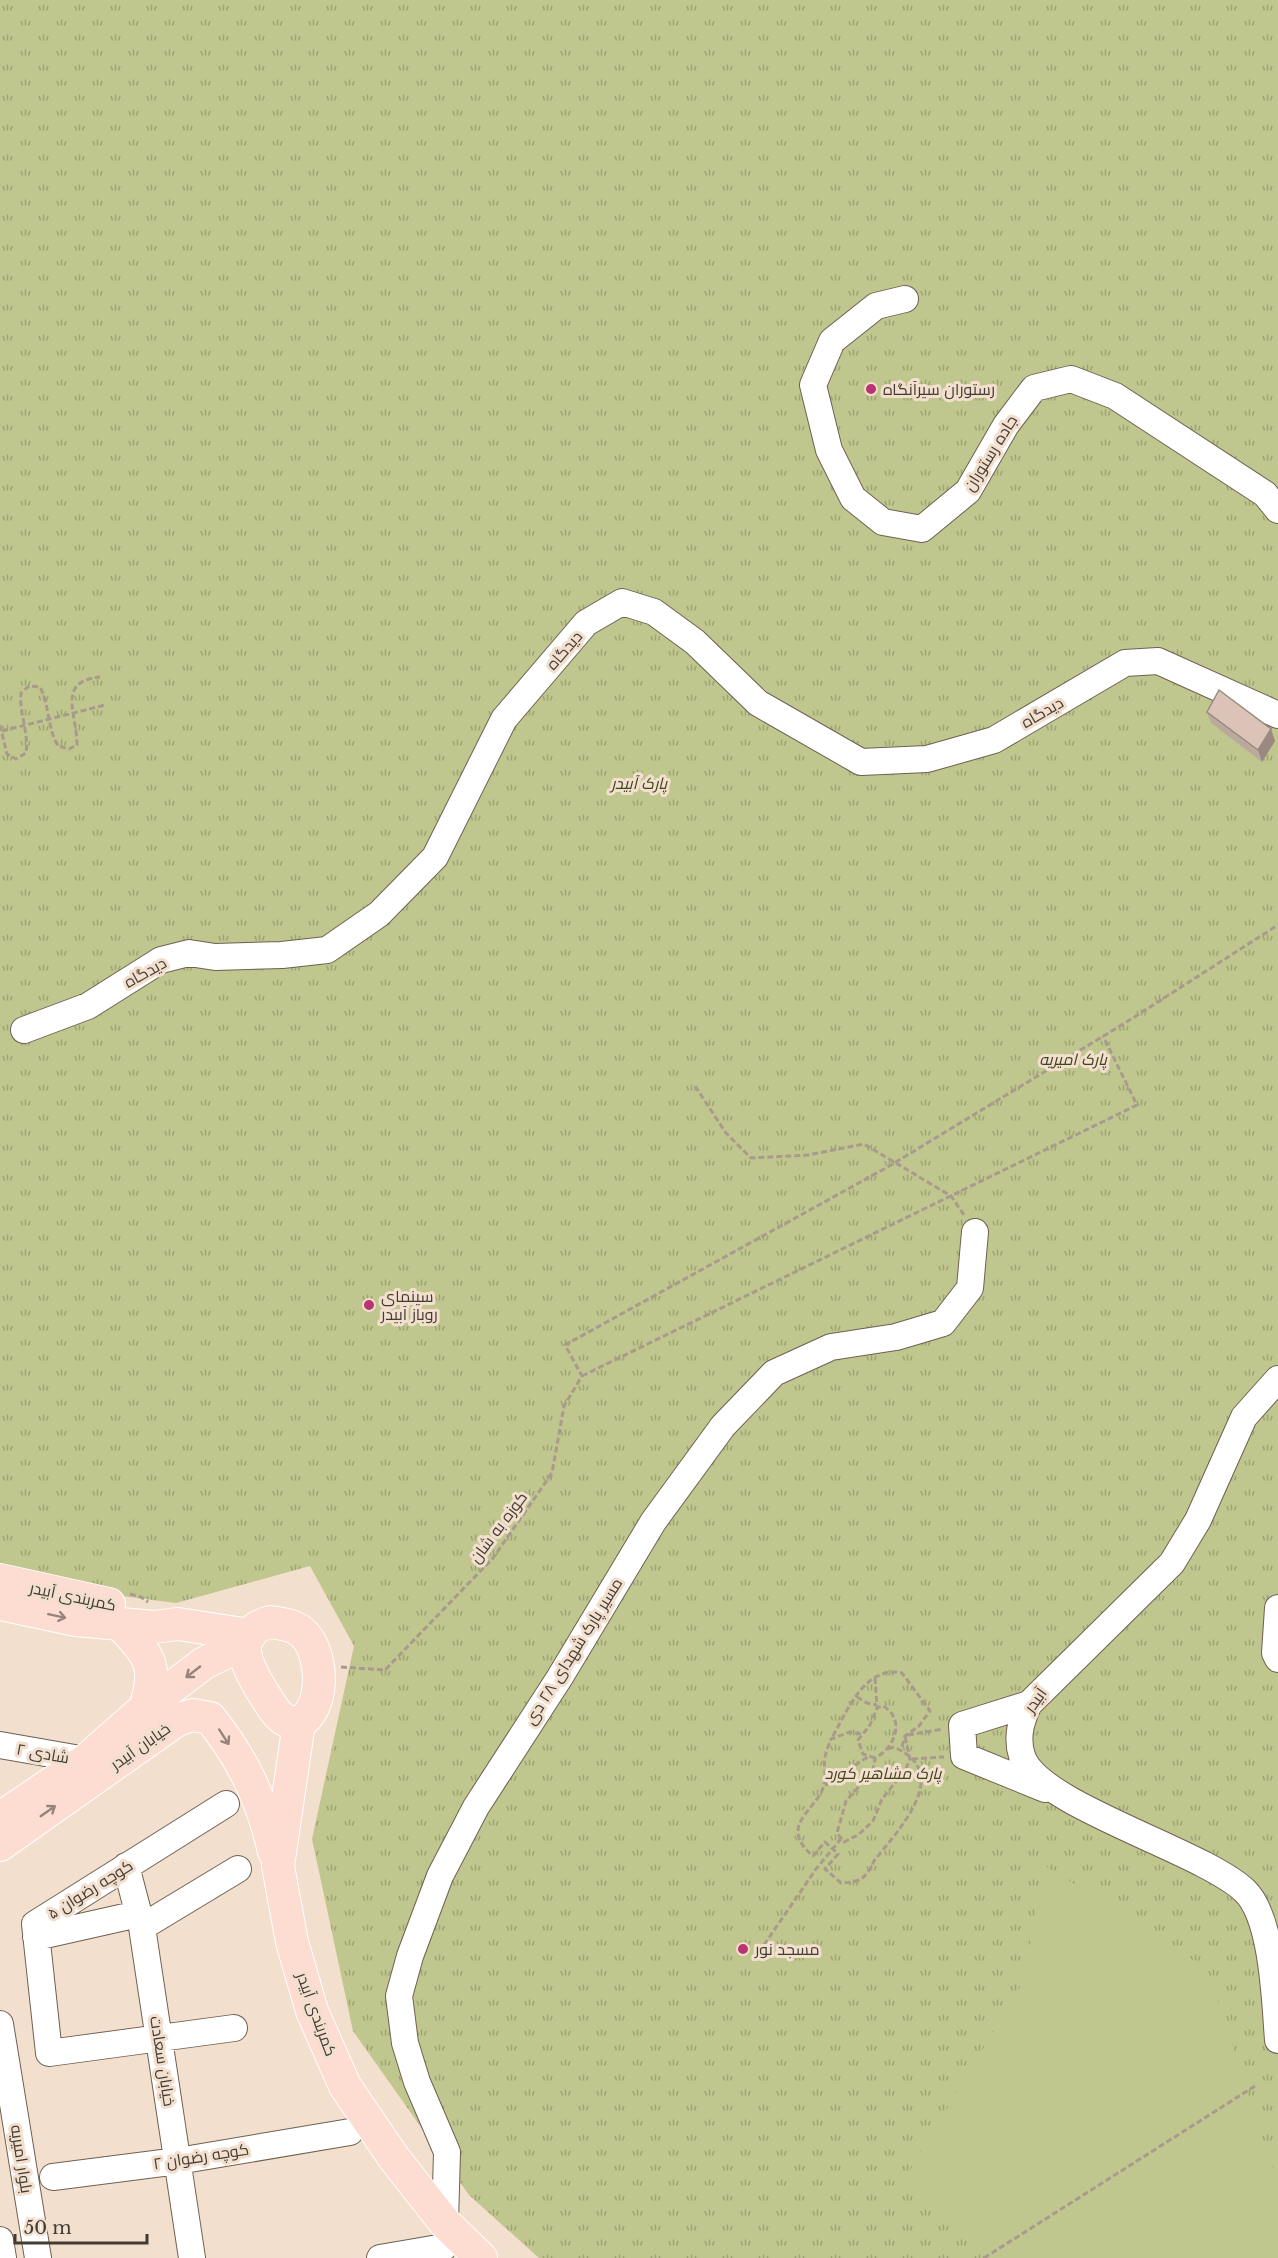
<svg xmlns="http://www.w3.org/2000/svg" width="1278" height="2258" viewBox="0 0 1278 2258" font-family="'Libre Baskerville',Cairo,serif">
	<style>
		.grass { fill: url(#grass-tufts) }
		.garden { fill: #c0c78e }
		.lines { fill: none; stroke-linecap: round; stroke-linejoin: round }
		.minor-casing { stroke: #706051; stroke-width: 28 }
		.major-casing { stroke: #fff; stroke-width: 34 }
		.path { stroke: #a89a8c; stroke-width: 3; stroke-dasharray: 6 3; stroke-linecap: butt }
		.minor { stroke: #fff; stroke-width: 26 }
		.major { stroke: #fdddd1; stroke-width: 32 }
		.wall { fill: #bca99d }
		.shaded-wall { fill: #998980 }
		.building { fill: #dbc4b7; stroke: #998980; stroke-width: 1.5 }
		.oneway { stroke: #96847b }
		.poi-dot { fill: #bb3372; stroke: #f2dfcd; stroke-width: 2 }
		.labels { text-anchor: middle; dominant-baseline: central; stroke-width: 6; stroke-linejoin: round; paint-order: stroke }
		.poi-label { font-size: 16px; fill: #423b34; stroke: #f2dfcd; text-anchor: start }
		.street-label { font-size: 16px; fill: #423b34; stroke: #f2dfcd }
		.park-label { font-size: 16px; font-style: italic; fill: #40441d; stroke: #f2dfcd }
	</style>
	<defs>
		<pattern id="grass-tufts" width="24" height="20" patternUnits="userSpaceOnUse" patternTransform="scale(1.5)"><rect width="24" height="20" fill="#c0c78e"/><path d="M3 7l-1-3M5 7V3M7 7l1-3M15 17l-1-3M17 17v-4M19 17l1-3" fill="none" stroke="#9ea375"/></pattern>
	</defs>
	<rect width="100%" height="100%" fill="#f2dfcd"/>
	<!-- grass -->
	<path class="grass" d="M0 0H1278V2258H539L469 2195 353 2031 312 1839 354 1646 310 1566 176 1603 22 1583 0 1566Z"/>
	<!-- garden -->
	<path class="garden" d="M1044 1865 1207 1969 1278 2185V2258H992L977 2235 931 2203 904 2180 1023 1982Z"/>
	<g class="lines">
		<defs>
			<path id="minor" d="M905 299 876 306 832 341 813 385 829 450 853 498 883 522 922 529 968 491 1006 425 1034 388 1071 379 1115 396 1265 494 1278 510
				M24 1030 88 1006 161 960 189 953 215 957 282 955 327 950 379 914 435 857 504 719 586 623 622 602 654 612 695 642 758 703 861 762 927 759 994 740 1125 663 1158 661 1278 715
				M1278 1379 1244 1417 1198 1520 1172 1563 1029 1704C1021 1721 1016 1737 1022 1756 1037 1805 1202 1850 1245 1891 1273 1918 1275 2003 1278 2040
				M1278 1608 1275 1653 1278 1659
				M1029 1704 962 1725 964 1756 1045 1789
				M0 1745 86 1760
				M226 1804 35 1924 49 2053 234 2028
				M126 1866 142 1927 192 2258
				M142 1927 238 1869
				M36 1937 138 1914
				M0 2024 38 2258
				M53 2177 178 2161 350 2132
				M445 2223 447 2152 417 2082 405 2043 399 1996 410 1956 440 1876 476 1807 560 1677 653 1522 723 1426 774 1373 831 1347 896 1337 943 1323 970 1288 975 1232
				M0 2240 3 2258
				M380 2258 444 2247"/>
			<path id="major" d="M0 1580 109 1604
				M0 1604 76 1620 154 1627 178 1624 250 1635
				M270 1622C283 1624 296 1625 305 1635 324 1657 325 1709 299 1723 295 1722 289 1722 285 1720 277 1716 269 1702 264 1694 248 1669 228 1634 270 1622Z
				M120 1624C149 1656 159 1664 145 1708
				M299 1723 278 1866 292 1942 312 2011 345 2086 394 2158 445 2223 481 2258
				M0 1818 86 1760 145 1708 204 1663 244 1644
				M0 1845 177 1720 193 1715 210 1718C243 1759 263 1801 274 1852"/>
		</defs>
		<!-- minor casing -->
		<use href="#minor" class="minor-casing"/>
		<!-- major casing -->
		<use href="#major" class="major-casing"/>
		<!-- path -->
		<path class="path" d="M0 725 7 754 16 759 26 753C29 732 19 714 21 693L29 686 40 687C50 706 47 728 58 746L69 749 77 745C77 714 56 681 100 677
			M2 731 105 705
			M695 1086 726 1133 751 1158 808 1155 864 1144 951 1196 964 1215
			M582 1376 1137 1105 1103 1036
			M130 1594 141 1597 148 1602
			M341 1667 385 1670 493 1558 552 1473 564 1406 582 1376 565 1345 886 1168 1125 1023 1278 925
			M875 1678 877 1708
			M857 1697 867 1703 877 1705
			M861 1734 850 1732 831 1739C829 1745 826 1751 825 1757 823 1766 827 1776 824 1785 818 1810 776 1825 813 1856L825 1842 838 1854 825 1869 841 1883C860 1882 866 1879 874 1861 899 1829 954 1773 894 1747L888 1749
			M908 1735 943 1729
			M833 1736C847 1711 865 1665 902 1673L930 1711 919 1726 905 1736 901 1750
			M875 1758 863 1754 858 1740 870 1725 877 1708 883 1706C906 1719 895 1748 875 1758L873 1771 846 1801 837 1833 844 1842 858 1835 873 1821 882 1799 906 1769 910 1759 905 1736
			M912 1759 944 1757
			M825 1785C842 1780 852 1765 868 1757
			M764 1945 816 1869 841 1839
			M984 2258 1255 2086"/>
		<!-- minor -->
		<use href="#minor" class="minor"/>
		<!-- major -->
		<use href="#major" class="major"/>
	</g>
	<!-- wall -->
	<path class="wall" d="M1207 712 1271 729 1275 741 1262 762 1211 723Z"/>
	<!-- shaded-wall -->
	<path class="shaded-wall" d="M1271 729 1275 741 1262 762 1258 750Z"/>
	<!-- building -->
	<path class="building" d="M1219 690 1271 729 1258 750 1207 712Z"/>
	<!-- one-way arrows -->
	<defs><path id="oneway-shaft" d="M-6 0H5M1.5-3L5.5 0L1.5 3" fill="none" stroke-width="1.6" stroke-linecap="round" stroke-linejoin="round" transform="scale(1.5)"/></defs>
	<g class="oneway">
		<use href="#oneway-shaft" transform="translate(57 1616) rotate(12)"/>
		<use href="#oneway-shaft" transform="translate(193 1672) rotate(142)"/>
		<use href="#oneway-shaft" transform="translate(224 1737) rotate(57)"/>
		<use href="#oneway-shaft" transform="translate(48 1811) rotate(-35)"/>
	</g>
	<!-- markers -->
	<g class="poi-dot">
		<circle cx="871" cy="389" r="6"/>
		<circle cx="369" cy="1305" r="6"/>
		<circle cx="743" cy="1949" r="6"/>
	</g>
	<g class="labels">
		<!-- poi labels -->
		<g class="poi-label">
			<text x="883" y="389">رستوران سیرآنگاه</text>
			<text x="381" y="1296">سینمای<tspan x="381" dy="18">روباز آبیدر</tspan></text>
			<text x="755" y="1949">مسجد نور</text>
		</g>
		<!-- street labels -->
		<g class="street-label">
			<text transform="translate(990 453) rotate(-58)">جاده رستوران</text>
			<text transform="translate(564 650) rotate(-49)">دیدگاه</text>
			<text transform="translate(1042 712) rotate(-30)">دیدگاه</text>
			<text transform="translate(145 972) rotate(-29)">دیدگاه</text>
			<text transform="translate(498 1527) rotate(-53)">کوزه به شان</text>
			<text transform="translate(73 1596) rotate(12)">کمربندی آبیدر</text>
			<text transform="translate(573 1651) rotate(-58)">مسیر پارک شهدای ۲۸ دی</text>
			<text transform="translate(1035 1700) rotate(-54)">آبیدر</text>
			<text transform="translate(140 1746) rotate(-35)">خیابان آبیدر</text>
			<text transform="translate(43 1753) rotate(10)">شادی ۲</text>
			<text transform="translate(90 1889) rotate(-32)">کوچه رضوان ۵</text>
			<text transform="translate(317 2014) rotate(70)">کمربندی آبیدر</text>
			<text transform="translate(163 2061) rotate(81)">خیابان سعادت</text>
			<text transform="translate(201 2156) rotate(-9)">کوچه رضوان ۲</text>
			<text transform="translate(22 2159) rotate(81)">بلوار امیریه</text>
		</g>
		<!-- park labels -->
		<g class="park-label">
			<text x="639" y="783">پارک آبیدر</text>
			<text x="1073" y="1059">پارک امیریه</text>
			<text x="883" y="1773">پارک مشاهیر کورد</text>
		</g>
	</g>
	<!-- scale -->
	<path d="M15 2234v9h132v-9" fill="none" stroke="#423b34" stroke-width="3"/>
	<text x="24" y="2234" font-size="18" fill="#423b34" stroke="#f2dfcd" stroke-width="4.5" paint-order="stroke">50 m</text>
</svg>
